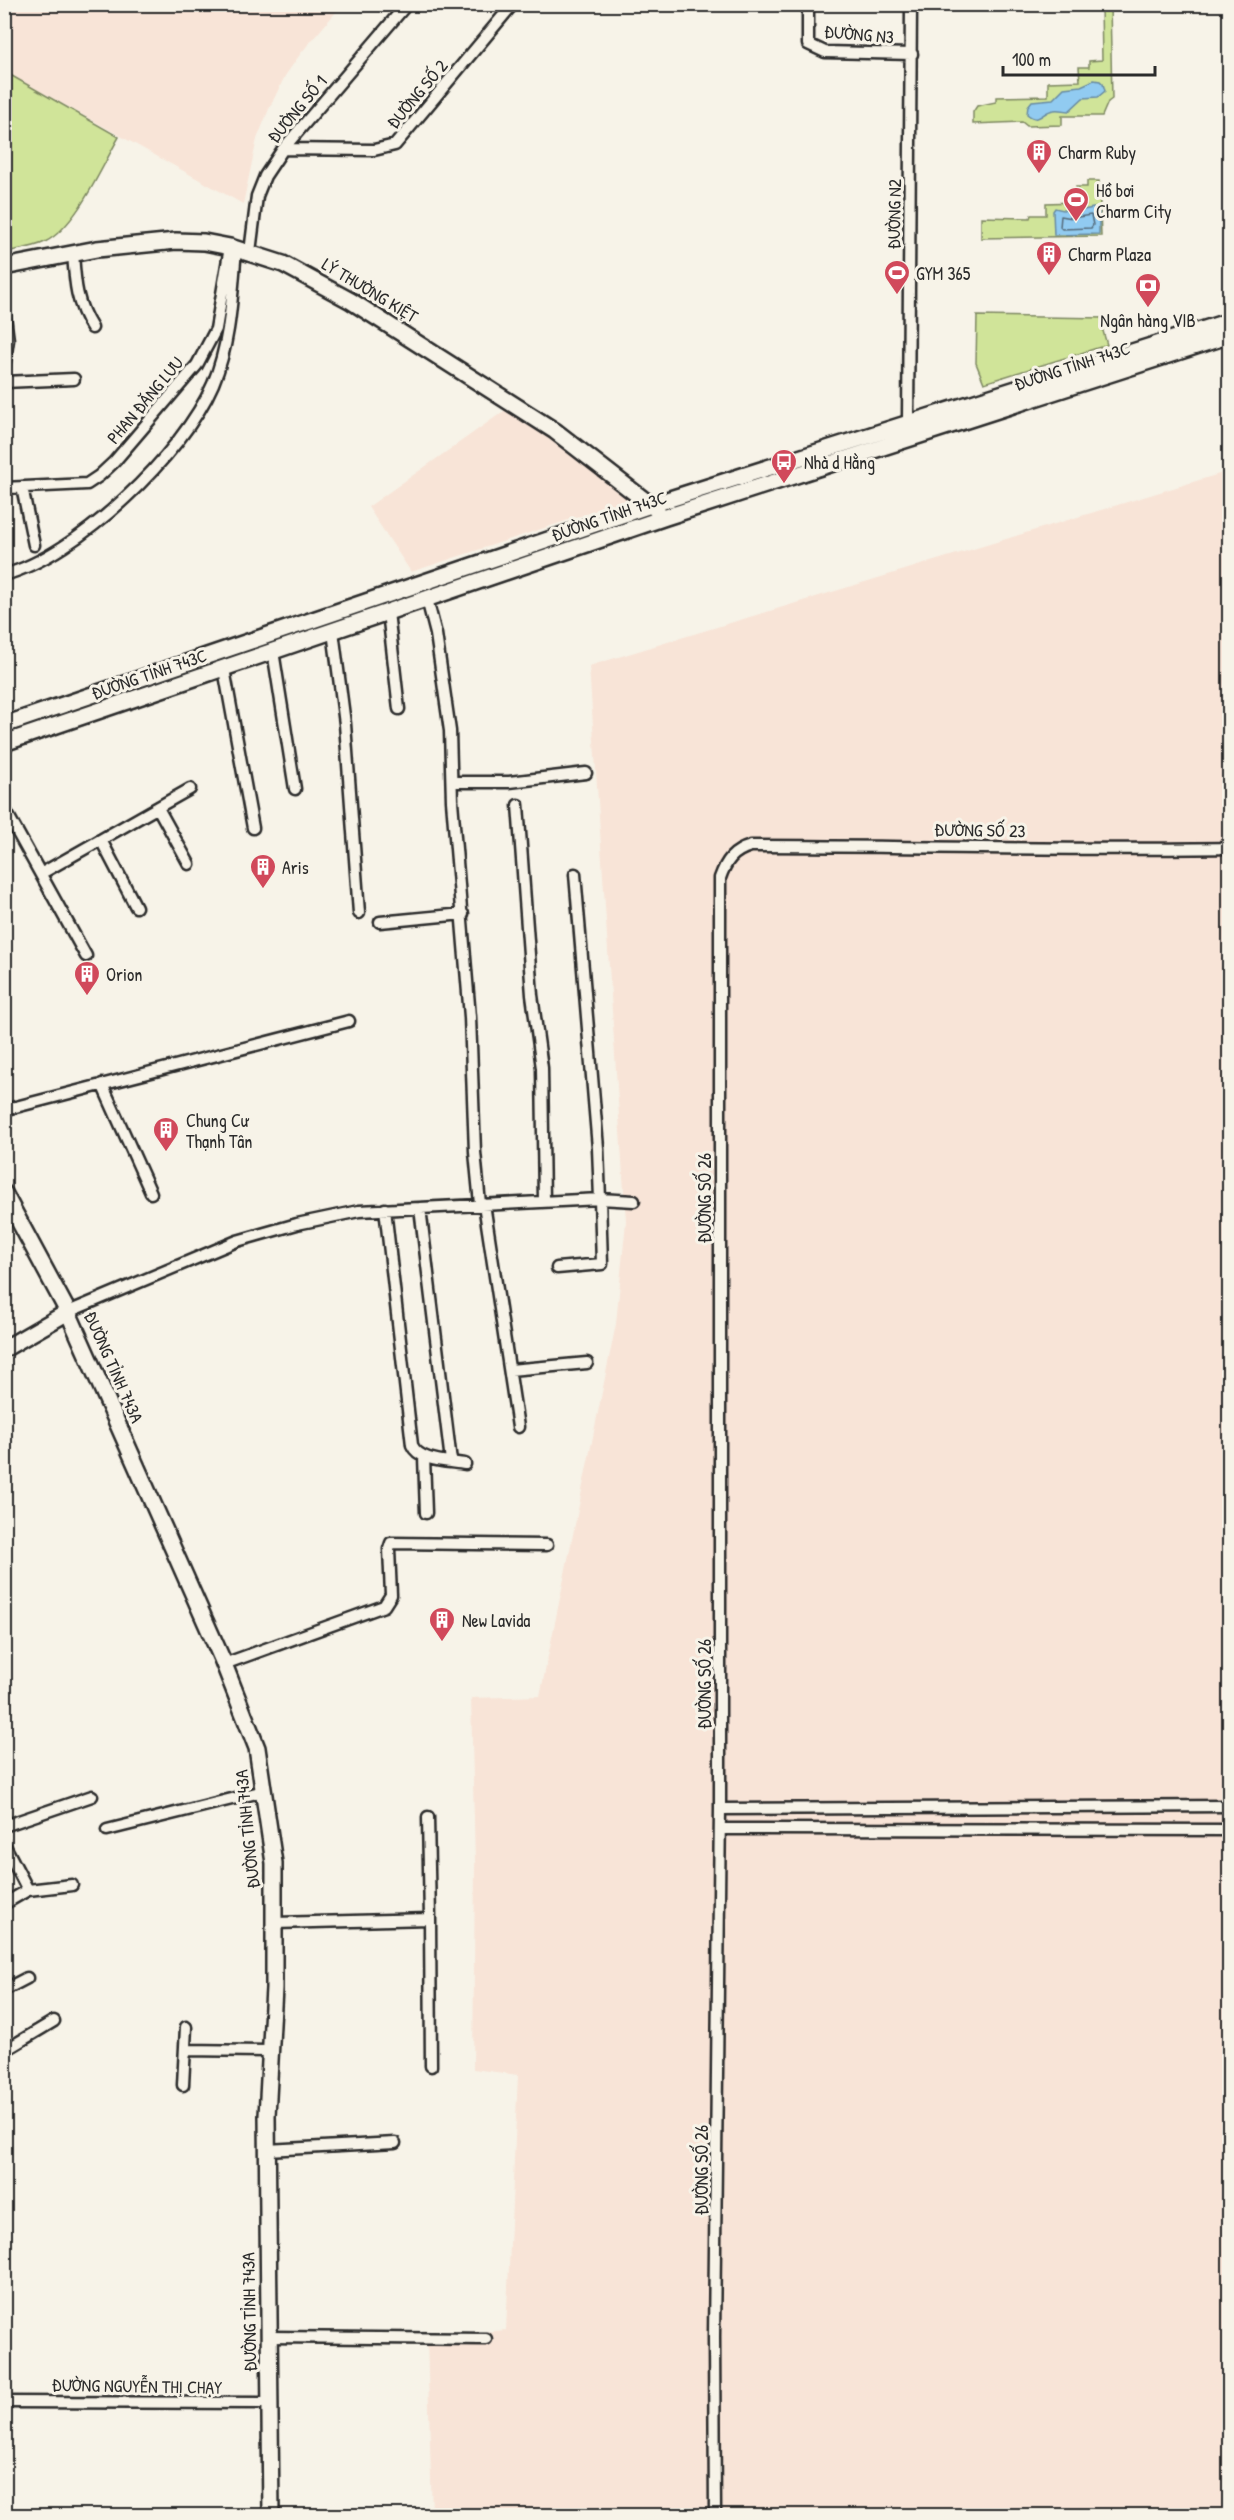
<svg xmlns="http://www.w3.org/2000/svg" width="1234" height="2520" viewBox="0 0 1234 2520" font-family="'Patrick Hand',sans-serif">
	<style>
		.built { fill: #f8e4d7 }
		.green { fill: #d0e499; stroke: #7e8862; stroke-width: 1.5 }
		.water { fill: #91cbf1; stroke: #688ba2; stroke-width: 1.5 }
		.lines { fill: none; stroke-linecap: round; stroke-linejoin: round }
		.shore { stroke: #546b7a; stroke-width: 1.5 }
		.minor-casing { stroke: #2b2b2b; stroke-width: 15 }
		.secondary-casing { stroke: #2b2b2b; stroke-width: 20 }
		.minor { stroke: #f7f3e8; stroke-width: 10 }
		.secondary { stroke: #f7f3e8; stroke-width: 15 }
		.labels { text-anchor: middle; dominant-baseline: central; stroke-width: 6; stroke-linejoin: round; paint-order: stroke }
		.street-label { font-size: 18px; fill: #2b2b2b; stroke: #f7f3e8 }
		.poi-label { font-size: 18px; fill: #2b2b2b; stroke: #f7f3e8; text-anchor: start }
	</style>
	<rect width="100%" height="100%" fill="#f7f3e8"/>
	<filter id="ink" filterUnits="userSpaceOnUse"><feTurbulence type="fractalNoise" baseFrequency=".0167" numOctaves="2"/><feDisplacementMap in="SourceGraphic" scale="12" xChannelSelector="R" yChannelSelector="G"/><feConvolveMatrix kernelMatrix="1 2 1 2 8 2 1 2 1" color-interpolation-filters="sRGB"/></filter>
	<g filter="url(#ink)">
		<!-- built -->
		<path class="built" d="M5 5H342L301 53 285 76 269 109 257 139 243 204 5 72Z
			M514 404 629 500 411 572 368 507Z
			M1229 471V2515H432L427 2337 506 2330 518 2075 473 2069 475 1864 471 1698 540 1696 616 1324 626 1221 589 666Z"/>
		<!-- green -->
		<path class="green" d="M1101 5H1110L1112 99 1108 102 1102 116H1062V125L1027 126 1022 122 973 124V112L977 106 996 102V97L1048 96V82L1080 81 1079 67H1089V61L1102 60Z
			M5 72 119 137C101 168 77 226 45 242 33 248 18 249 5 252Z
			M1087 181H1099L1101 236 981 238V217L1030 218 1031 215H1046V203L1076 202V187H1087Z
			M977 316 1105 318 1103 331 1107 345 984 383 976 363Z"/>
		<!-- water -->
		<path class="water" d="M1094 80 1100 81 1103 84 1105 91 1098 97 1083 98 1069 111C1064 111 1059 109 1054 110 1042 111 1040 125 1027 114L1028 106 1032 101 1053 99 1064 88 1081 86Z
			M1099 207V234L1054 235 1053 211 1055 208 1072 212Z"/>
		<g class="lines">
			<!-- shore -->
			<path class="shore" d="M1091 215 1093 225 1091 228 1062 229 1060 227 1061 216 1072 218Z"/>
			<defs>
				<path id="minor" d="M808 4V44L825 52 912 54
					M283 149 374 150 395 145 513 4
					M250 252 257 196 265 176 283 149 407 4
					M73 253C75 283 76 303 92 328
					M4 309 8 340 4 367
					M4 382 74 379
					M908 423 911 4
					M22 487 34 545
					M4 488 87 484 99 476 114 462 197 365 216 329 230 247
					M4 575C78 555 183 454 213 384 231 342 232 293 236 249
					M427 599 436 634 450 731 452 801 470 1017 475 1152 480 1204
					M388 612 399 709
					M333 631 345 724 359 913
					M273 651 295 789
					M224 669 253 828
					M453 782H509L586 773
					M518 805 532 995 542 1068 544 1201
					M4 808 86 956
					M158 808 189 864
					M101 840 136 907
					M42 873 190 789
					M380 922 463 914
					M102 1084 151 1193
					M4 1110 349 1021
					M484 1204 518 1427
					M420 1208 451 1461
					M385 1209 412 1445C419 1462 449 1461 465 1464
					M557 1268 602 1264 600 1199 634 1201
					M68 1312 237 1241 297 1224 359 1211 600 1199 598 1148 575 874
					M510 1370 587 1363
					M424 1457 426 1513
					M224 1664 384 1606 391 1595 389 1549 391 1543 547 1545
					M720 1809 1230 1806
					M428 1817 430 1919
					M4 1826 92 1796
					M720 1829 1230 1830
					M107 1830 264 1791
					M4 1844 28 1890 72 1885
					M4 1904 28 1890
					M274 1923 430 1919 431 2066
					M4 1990 27 1978
					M185 2050 270 2051
					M4 2051 54 2021
					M183 2085 186 2027
					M267 2150 395 2143
					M268 2337 486 2339
					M4 2402 270 2403
					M715 2516 714 2337 720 1809V878C726 861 733 851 751 846 910 846 1070 851 1230 848"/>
				<path id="secondary" d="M4 267 97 249 176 241 204 242 230 247 283 264 351 301 555 431 657 510
					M4 725 651 505 1230 321
					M4 743 666 517 1230 335
					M4 1193 68 1312 222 1659 257 1748 274 1863V1988L267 2116 271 2516
					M4 1349 68 1312"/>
			</defs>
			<!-- minor casing -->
			<use href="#minor" class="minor-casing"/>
			<!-- secondary casing -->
			<use href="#secondary" class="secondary-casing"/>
			<!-- minor -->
			<use href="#minor" class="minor"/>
			<!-- secondary -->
			<use href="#secondary" class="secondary"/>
		</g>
	</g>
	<!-- icons -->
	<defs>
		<symbol id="building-pin" viewBox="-11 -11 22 30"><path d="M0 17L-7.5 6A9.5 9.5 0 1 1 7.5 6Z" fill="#d1495b" stroke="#f7f3e8"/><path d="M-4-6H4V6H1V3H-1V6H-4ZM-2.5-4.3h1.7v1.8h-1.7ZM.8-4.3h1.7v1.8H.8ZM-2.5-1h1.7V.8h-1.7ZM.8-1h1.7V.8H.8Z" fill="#fff"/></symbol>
		<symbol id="stadium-pin" viewBox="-11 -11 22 30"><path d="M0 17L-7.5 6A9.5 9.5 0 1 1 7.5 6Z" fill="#d1495b" stroke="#f7f3e8"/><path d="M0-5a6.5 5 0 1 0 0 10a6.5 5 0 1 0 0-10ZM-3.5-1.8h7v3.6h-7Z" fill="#fff"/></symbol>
		<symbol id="bank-pin" viewBox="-11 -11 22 30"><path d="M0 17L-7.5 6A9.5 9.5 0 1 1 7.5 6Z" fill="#d1495b" stroke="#f7f3e8"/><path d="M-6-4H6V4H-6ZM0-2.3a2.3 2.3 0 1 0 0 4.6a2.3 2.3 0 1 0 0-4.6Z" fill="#fff"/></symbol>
		<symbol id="bus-pin" viewBox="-11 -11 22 30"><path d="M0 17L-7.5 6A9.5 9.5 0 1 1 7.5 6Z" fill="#d1495b" stroke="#f7f3e8"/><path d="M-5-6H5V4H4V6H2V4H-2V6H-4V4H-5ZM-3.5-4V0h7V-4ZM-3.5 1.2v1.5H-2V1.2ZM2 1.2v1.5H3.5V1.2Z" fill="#fff"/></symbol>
	</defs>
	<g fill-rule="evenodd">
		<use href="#building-pin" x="1024" y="137" width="30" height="40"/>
		<use href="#stadium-pin" x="1061" y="185" width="30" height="40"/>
		<use href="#building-pin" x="1034" y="239" width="30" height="40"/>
		<use href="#stadium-pin" x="882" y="258" width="30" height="40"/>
		<use href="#bank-pin" x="1133" y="271" width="30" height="40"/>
		<use href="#bus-pin" x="769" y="447" width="30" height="40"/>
		<use href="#building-pin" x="248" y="852" width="30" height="40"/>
		<use href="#building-pin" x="72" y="959" width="30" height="40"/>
		<use href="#building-pin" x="151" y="1115" width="30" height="40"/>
		<use href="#building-pin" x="427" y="1605" width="30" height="40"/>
	</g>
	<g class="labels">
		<!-- street labels -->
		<g class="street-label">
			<text transform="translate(859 34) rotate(5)">ĐƯỜNG N3</text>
			<text transform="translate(417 94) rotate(-50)">ĐƯỜNG SỐ 2</text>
			<text transform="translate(297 109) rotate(-50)">ĐƯỜNG SỐ 1</text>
			<text transform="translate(894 214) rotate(-89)">ĐƯỜNG N2</text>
			<text transform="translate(370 290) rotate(31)">LÝ THƯỜNG KIỆT</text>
			<text transform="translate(1072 366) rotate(-18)">ĐƯỜNG TỈNH 743C</text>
			<text transform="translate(145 400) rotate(-50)">PHAN ĐĂNG LƯU</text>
			<text transform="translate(609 516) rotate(-19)">ĐƯỜNG TỈNH 743C</text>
			<text transform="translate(149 674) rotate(-19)">ĐƯỜNG TỈNH 743C</text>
			<text transform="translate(980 830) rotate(1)">ĐƯỜNG SỐ 23</text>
			<text transform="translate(704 1198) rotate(-90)">ĐƯỜNG SỐ 26</text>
			<text transform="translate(114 1367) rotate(66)">ĐƯỜNG TỈNH 743A</text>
			<text transform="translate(704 1684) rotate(-90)">ĐƯỜNG SỐ 26</text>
			<text transform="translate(247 1829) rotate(-96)">ĐƯỜNG TỈNH 743A</text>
			<text transform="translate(701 2170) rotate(-90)">ĐƯỜNG SỐ 26</text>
			<text transform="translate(249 2312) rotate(-91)">ĐƯỜNG TỈNH 743A</text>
			<text transform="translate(137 2386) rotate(1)">ĐƯỜNG NGUYỄN THỊ CHẠY</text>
		</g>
		<!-- poi labels -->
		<g class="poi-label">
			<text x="1058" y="152">Charm Ruby</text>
			<text x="1096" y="190">Hồ bơi<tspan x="1096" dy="21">Charm City</tspan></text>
			<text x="1068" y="254">Charm Plaza</text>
			<text x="916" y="273">GYM 365</text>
			<text x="1148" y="320" text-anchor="middle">Ngân hàng VIB</text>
			<text x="804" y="462">Nhà d Hằng</text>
			<text x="282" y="867">Aris</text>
			<text x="106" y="974">Orion</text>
			<text x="186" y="1120">Chung Cư<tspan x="186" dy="21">Thạnh Tân</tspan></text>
			<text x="462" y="1620">New Lavida</text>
		</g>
	</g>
	<!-- margin -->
	<rect width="1234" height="2520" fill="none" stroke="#f7f3e8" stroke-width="24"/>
	<rect x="12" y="12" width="1210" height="2496" fill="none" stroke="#2b2b2b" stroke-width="2" filter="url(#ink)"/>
	<!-- scale -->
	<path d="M1003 66v9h152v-9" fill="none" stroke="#2b2b2b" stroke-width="3"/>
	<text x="1012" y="66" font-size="18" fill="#2b2b2b" stroke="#f7f3e8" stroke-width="4.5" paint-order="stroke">100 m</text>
</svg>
